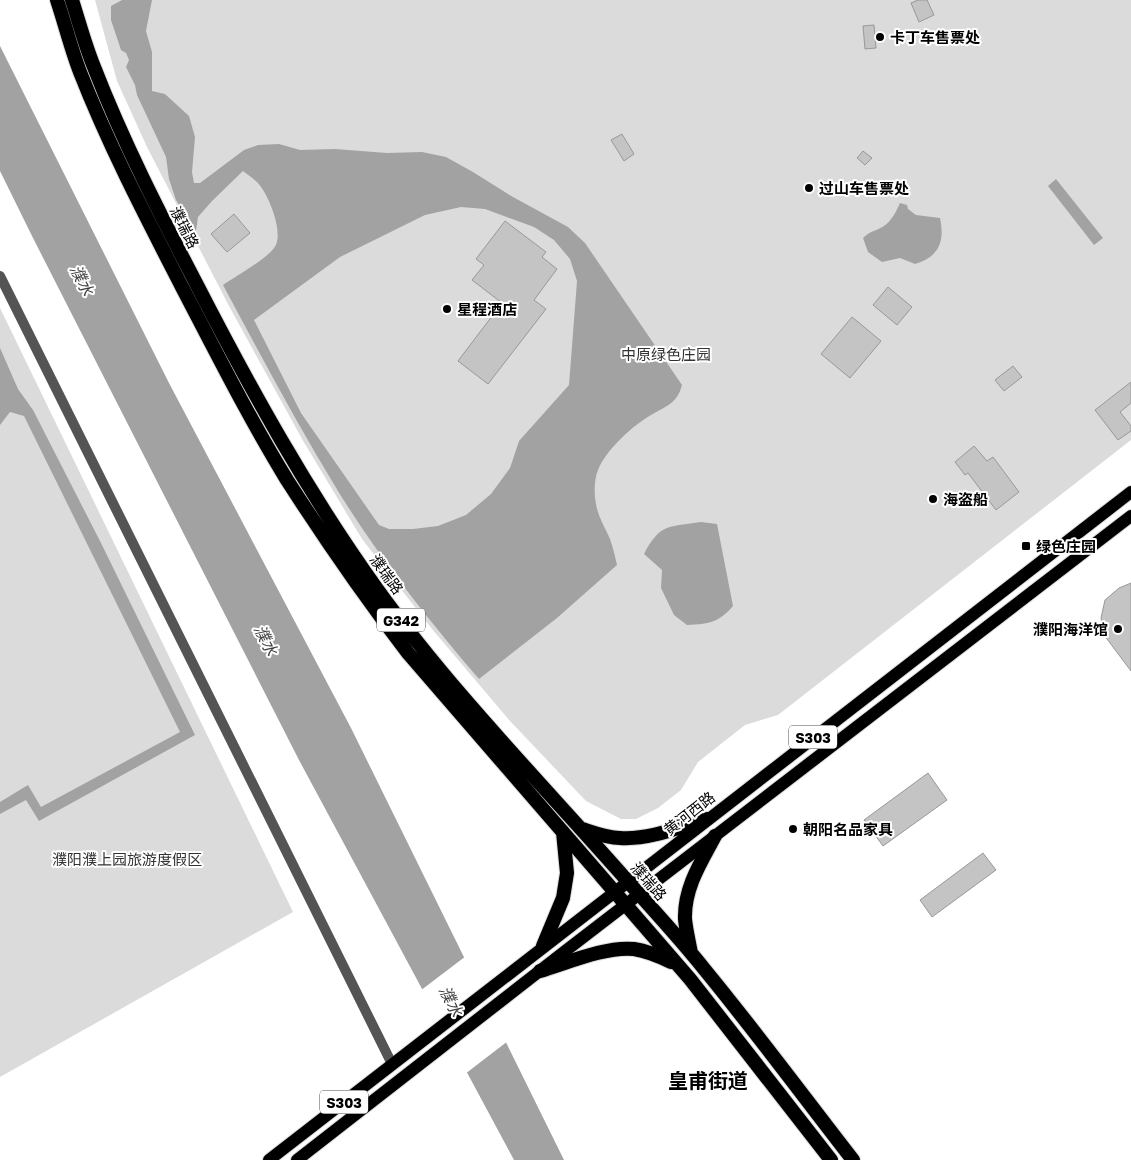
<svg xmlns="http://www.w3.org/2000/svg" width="1131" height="1160" viewBox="0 0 1131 1160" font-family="'Golos Text','Noto Sans SC',sans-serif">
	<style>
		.green { fill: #dbdbdb }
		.water { fill: #a2a2a2; fill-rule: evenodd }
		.pier { fill: #fff }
		.building { fill: #c4c4c4; stroke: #989898 }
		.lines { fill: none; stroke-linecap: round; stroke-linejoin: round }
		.primary-casing { stroke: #dbdbdb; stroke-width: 14 }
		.trunk-casing { stroke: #dbdbdb; stroke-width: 16 }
		.minor { stroke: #545454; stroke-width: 10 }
		.primary { stroke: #000; stroke-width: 12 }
		.trunk { stroke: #000; stroke-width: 14 }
		.poi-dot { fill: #000; stroke: #fff; stroke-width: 2 }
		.labels { text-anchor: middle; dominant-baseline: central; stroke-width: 4; stroke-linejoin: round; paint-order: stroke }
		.shield { fill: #fff; stroke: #4c4c4c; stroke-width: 1 }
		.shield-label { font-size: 14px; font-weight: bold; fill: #000 }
		.poi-label { font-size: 15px; font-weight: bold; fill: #000; stroke: #fff; text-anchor: start }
		.street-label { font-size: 15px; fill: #000; stroke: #fff }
		.park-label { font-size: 15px; fill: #323232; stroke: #fff }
		.water-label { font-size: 16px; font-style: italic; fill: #434343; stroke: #fff }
		.district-label { font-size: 20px; font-weight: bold; fill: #000; stroke: #fff }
	</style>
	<rect width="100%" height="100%" fill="#fff"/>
	<!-- green -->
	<path class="green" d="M95 0H1131V440L778 715 745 725 698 762 681 790 658 808 636 819H621L586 801 510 721 432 629 362 539 302 439 229 306 147 147 117 81Z
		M0 308 293 912 0 1077Z"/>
	<!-- water -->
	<path class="water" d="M122 0H152L146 31 152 52V91L165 94 189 116 195 137 192 172 194 183H200L244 150 258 145 279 144 300 150 335 149 387 153 422 152 446 157 473 172 513 197 568 227 585 243 682 385C677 404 666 406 651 415 632 426 606 450 598 470 594 479 594 494 596 504 598 517 605 527 610 539 613 548 615 556 617 565L557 618 479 679C429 621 378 556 338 491 297 424 260 354 223 285 236 276 265 260 274 248 285 235 269 195 258 183 254 179 248 175 243 171L212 201 198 217 196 231 176 200 169 179 166 157 137 95 135 85 126 67 129 60 126 53 121 50 111 20V6ZM461 207 485 209 534 227 554 240 570 259 577 281 569 385 519 441 510 468 491 494 466 515 438 526 413 529H389L379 525 301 413 254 320 340 257 425 215Z
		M0 46 169 383 351 728 564 1160H514L299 760 33 238 0 171Z
		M1056 179 1103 238 1094 245 1048 186Z
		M900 203 907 205 908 209 916 215 940 218C945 242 939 257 915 264L900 258 882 262 868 252 863 238C871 230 877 231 884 226 892 220 896 212 900 203Z
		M0 348 18 389 33 410 101 543 195 735 39 821 26 800 0 814V802L28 785 41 807 180 732 24 416 10 412 0 425Z
		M701 522 717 524 733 606C718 623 709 624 687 625L674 615 661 588 662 570 644 554C660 523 669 527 701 522Z"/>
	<!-- pier -->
	<path class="pier" d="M466 956 508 1041 465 1074 420 991Z"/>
	<!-- building -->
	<path class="building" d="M918 0H927L934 15 919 22 911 3Z
		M874 25 876 48 865 49 863 26Z
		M622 134 634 154 624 161 611 140Z
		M863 151 872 158 865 165 857 158Z
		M234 214 250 233 227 252 211 234Z
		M505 221 546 252 542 257 557 269 534 300 546 309 488 384 458 361 502 303 472 280 484 265 476 259Z
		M888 287 912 307 897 325 873 305Z
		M852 317 881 341 850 378 821 354Z
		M1013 366 1022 377 1004 391 995 380Z
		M1131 382V403L1120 412 1131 426V431L1118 440 1095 410Z
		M974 446 987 461 993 457 1019 492 996 510 968 473 965 475 955 462Z
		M1131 583V671L1104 635 1105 634 1101 618 1105 600 1119 588Z
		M928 773 947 800 883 846 864 820Z
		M983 853 996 870 932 917 920 900Z"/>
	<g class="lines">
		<defs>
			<path id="primary" d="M269 1160 1131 492
				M297 1160 564 952 1131 516"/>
			<path id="trunk" d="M57 0C65 24 71 49 80 72 109 146 146 217 182 287 216 352 249 418 287 480 325 539 365 597 408 653L690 979 831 1160
				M72 0C79 22 85 45 94 67 123 142 160 214 197 285 251 390 308 493 377 589 452 693 546 788 631 885 656 913 682 941 705 970 756 1032 804 1097 853 1160
				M582 829C594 833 607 838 620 838 649 840 680 827 707 819
				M543 946 563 898 567 873 563 832
				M691 953C689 942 686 930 685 919 684 888 701 862 715 836
				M540 971C567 963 606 946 634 949 647 951 659 956 671 962"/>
		</defs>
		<!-- primary casing -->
		<use href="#primary" class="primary-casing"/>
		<!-- trunk casing -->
		<use href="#trunk" class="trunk-casing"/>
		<!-- minor -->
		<path class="minor" d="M0 276 392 1064"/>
		<!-- primary -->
		<use href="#primary" class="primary"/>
		<!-- trunk -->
		<use href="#trunk" class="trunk"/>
	</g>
	<!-- markers -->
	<g class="poi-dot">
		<circle cx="880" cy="37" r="5"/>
		<circle cx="809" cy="188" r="5"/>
		<circle cx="447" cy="309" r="5"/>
		<circle cx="933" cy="499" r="5"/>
		<rect x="1021" y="541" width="10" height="10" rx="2.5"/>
		<circle cx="1118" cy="629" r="5"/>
		<circle cx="793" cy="829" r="5"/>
	</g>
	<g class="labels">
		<!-- shield labels -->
		<g class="shield">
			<rect x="377" y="608.5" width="48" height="23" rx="4"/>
			<rect x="789" y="725.5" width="48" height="23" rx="4"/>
			<rect x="320" y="1090.5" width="48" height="23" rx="4"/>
		</g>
		<g class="shield-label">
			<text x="401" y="620">G342</text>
			<text x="813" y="737">S303</text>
			<text x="344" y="1102">S303</text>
		</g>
		<!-- poi labels -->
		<g class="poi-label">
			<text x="890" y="37">卡丁车售票处</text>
			<text x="819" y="188">过山车售票处</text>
			<text x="457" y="309">星程酒店</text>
			<text x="943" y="499">海盗船</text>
			<text x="1036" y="546">绿色庄园</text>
			<text x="1108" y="629" text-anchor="end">濮阳海洋馆</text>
			<text x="803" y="829">朝阳名品家具</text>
		</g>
		<!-- street labels -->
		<g class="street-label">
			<text transform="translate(185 227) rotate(63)">濮瑞路</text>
			<text transform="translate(387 574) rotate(54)">濮瑞路</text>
			<text transform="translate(689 813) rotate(-38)">黄河西路</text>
			<text transform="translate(649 881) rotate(49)">濮瑞路</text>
		</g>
		<!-- park labels -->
		<g class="park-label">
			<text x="666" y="354">中原绿色庄园</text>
			<text x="127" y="859">濮阳濮上园旅游度假区</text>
		</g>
		<!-- water labels -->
		<g class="water-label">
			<text transform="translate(82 280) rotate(63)">濮水</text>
			<text transform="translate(266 640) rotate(63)">濮水</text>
			<text transform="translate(451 1001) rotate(63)">濮水</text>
		</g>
		<!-- district labels -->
		<g class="district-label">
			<text x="708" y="1080">皇甫街道</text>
		</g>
	</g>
</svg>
